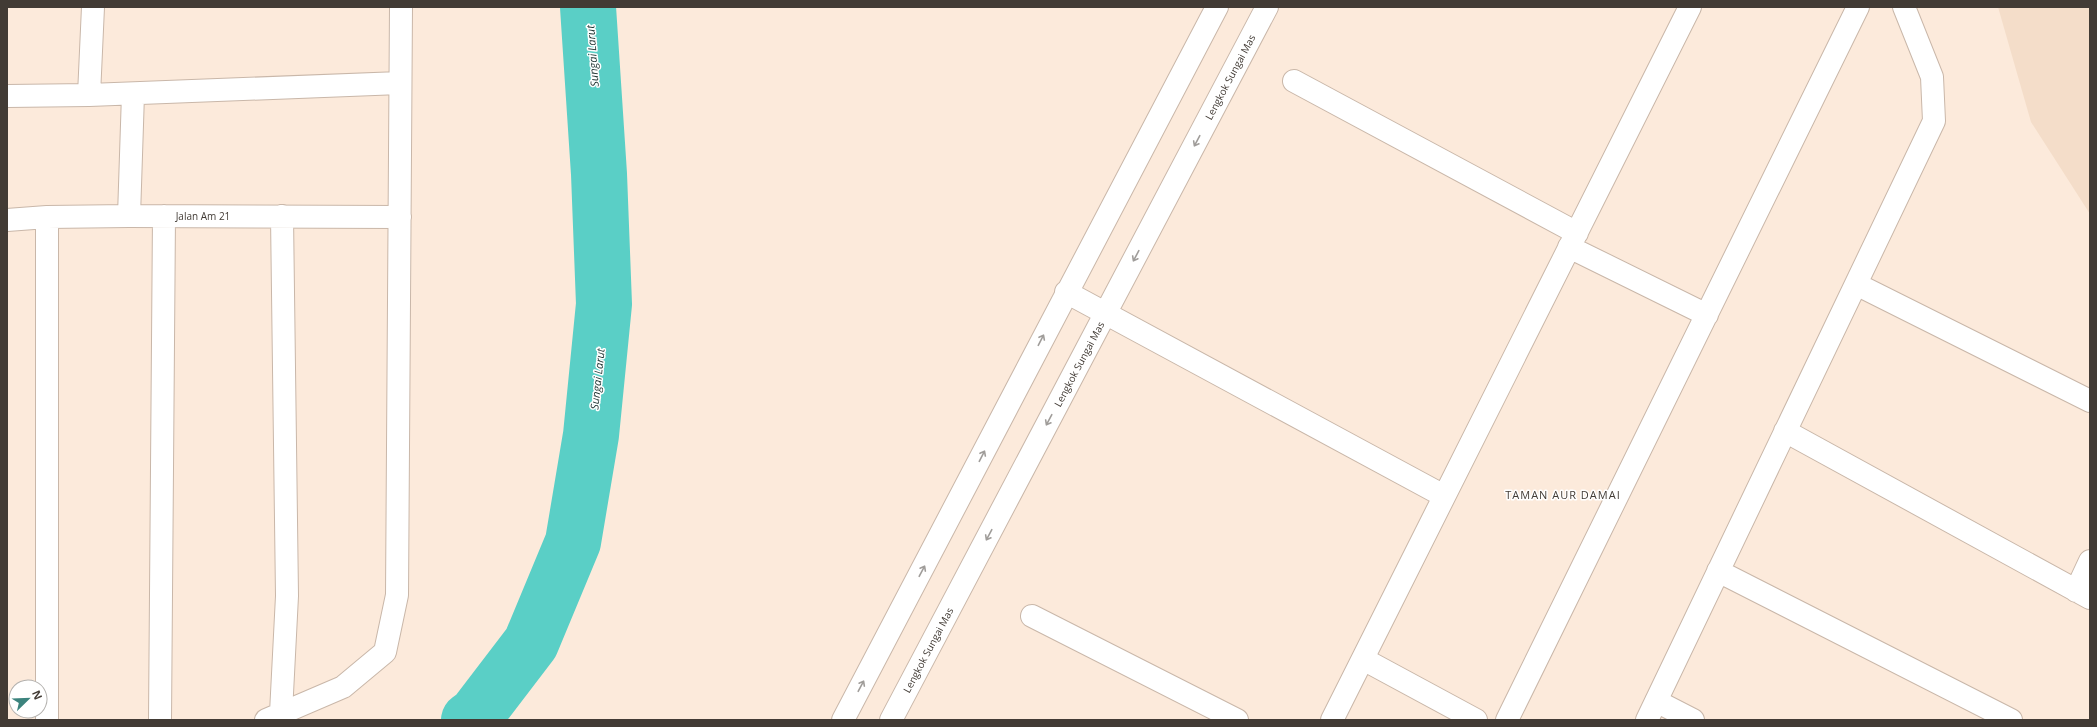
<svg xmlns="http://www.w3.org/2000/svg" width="2097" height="727" viewBox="0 0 2097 727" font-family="'Open Sans',sans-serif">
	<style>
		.built { fill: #f4ddc9 }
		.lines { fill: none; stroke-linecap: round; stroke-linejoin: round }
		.river { stroke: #5acfc6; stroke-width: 56 }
		.minor-casing { stroke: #c9b7a9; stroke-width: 24 }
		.minor { stroke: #fff; stroke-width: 22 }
		.oneway { stroke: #a09d9a }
		.labels { text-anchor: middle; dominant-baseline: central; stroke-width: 3; stroke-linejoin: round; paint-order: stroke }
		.street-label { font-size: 10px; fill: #423b35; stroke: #fff }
		.water-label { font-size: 11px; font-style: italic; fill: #1c312f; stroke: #fff }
		.neighbourhood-label { font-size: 11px; letter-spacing: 1px; fill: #423b35; stroke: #fff }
	</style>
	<rect width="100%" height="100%" fill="#fceadb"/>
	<!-- built -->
	<path class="built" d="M1998 7H2090V214L2031 122Z"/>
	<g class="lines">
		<!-- river -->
		<path class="river" d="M469 720 476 715 531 643 573 542 591 435 604 304 599 174 588 7"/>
		<defs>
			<path id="minor" d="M1294 81 1577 233
				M89 95 93 7
				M7 96 89 95 400 83
				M129 216 133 94
				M47 217V720
				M7 220 47 217 129 216 400 217
				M1569 247 1707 315
				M1856 284 2090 401
				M1066 292 1444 496
				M1785 431 2090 598
				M1718 571 2011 720
				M2076 591 2090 561
				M1032 616 1237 720
				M1363 659 1476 720
				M1656 701 1693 720
				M281 713 287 596 282 216
				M160 720 164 216
				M266 720 343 687 385 652 397 595 401 7
				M843 720 1217 7
				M891 720 1267 7
				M1332 720 1690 7
				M1507 720 1858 7
				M1647 720 1934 121 1932 77 1904 7"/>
		</defs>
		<!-- minor casing -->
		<use href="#minor" class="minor-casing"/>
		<!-- minor -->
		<use href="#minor" class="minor"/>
	</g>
	<!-- one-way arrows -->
	<defs><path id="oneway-shaft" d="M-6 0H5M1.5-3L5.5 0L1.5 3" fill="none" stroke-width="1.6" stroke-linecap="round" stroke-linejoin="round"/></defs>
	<g class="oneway">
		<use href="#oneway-shaft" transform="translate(1197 141) rotate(118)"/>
		<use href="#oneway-shaft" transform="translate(1136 256) rotate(118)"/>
		<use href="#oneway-shaft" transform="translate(1041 340) rotate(-63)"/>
		<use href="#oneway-shaft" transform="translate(1049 420) rotate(118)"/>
		<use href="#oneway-shaft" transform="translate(982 456) rotate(-63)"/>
		<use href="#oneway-shaft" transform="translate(989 535) rotate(118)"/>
		<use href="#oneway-shaft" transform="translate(922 571) rotate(-62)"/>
		<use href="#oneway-shaft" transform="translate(861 686) rotate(-62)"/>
	</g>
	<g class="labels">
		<!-- street labels -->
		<g class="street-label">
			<text transform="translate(1230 77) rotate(-62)">Lengkok Sungai Mas</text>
			<text x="203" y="216">Jalan Am 21</text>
			<text transform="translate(1079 364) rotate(-62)">Lengkok Sungai Mas</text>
			<text transform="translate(928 650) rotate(-62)">Lengkok Sungai Mas</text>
		</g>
		<!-- water labels -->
		<g class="water-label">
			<text transform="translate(592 56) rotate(-94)">Sungai Larut</text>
			<text transform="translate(597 379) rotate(-84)">Sungai Larut</text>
		</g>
		<!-- neighbourhood labels -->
		<g class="neighbourhood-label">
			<text x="1563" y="494">TAMAN AUR DAMAI</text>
		</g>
	</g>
	<!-- border -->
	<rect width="2097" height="727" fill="none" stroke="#423b35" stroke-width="16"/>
	<!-- north arrow -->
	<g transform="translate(28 699) rotate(67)"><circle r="19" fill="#ffffff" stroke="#b3b1ae"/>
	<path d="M0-3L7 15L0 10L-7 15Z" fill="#3c837d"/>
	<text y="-6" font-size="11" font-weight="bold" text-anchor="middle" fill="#423b35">N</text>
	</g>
</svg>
